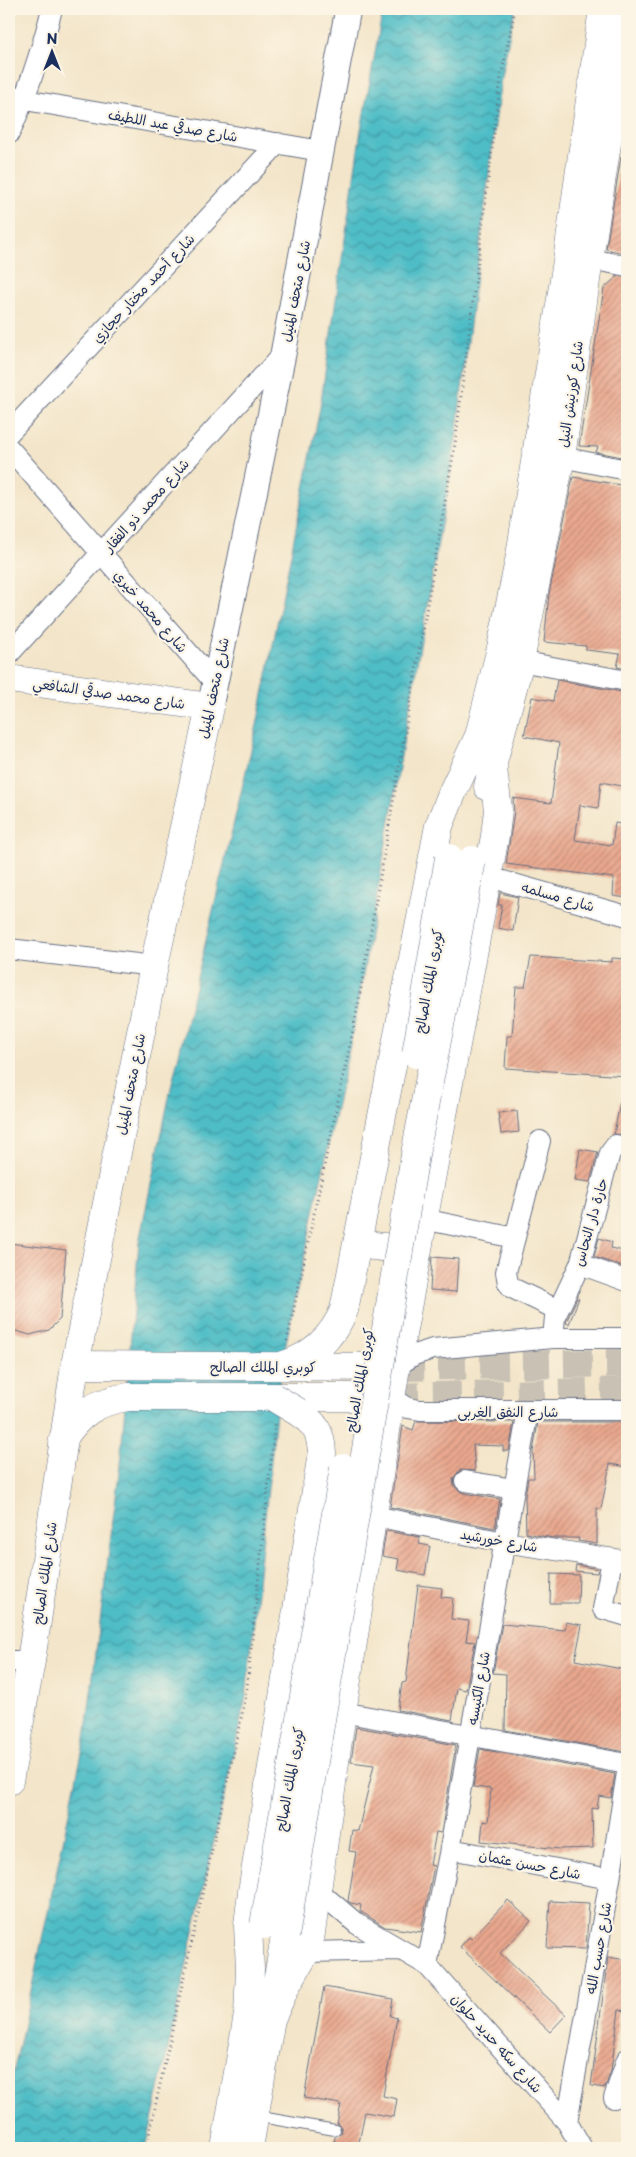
<svg xmlns="http://www.w3.org/2000/svg" width="636" height="2157" viewBox="0 0 636 2157" font-family="'Playpen Sans','Playpen Sans Arabic',sans-serif">
	<style>
		.water { fill: url(#water-waves); stroke: #357692 }
		.building { fill: url(#building-hatch) }
		.lines { fill: none; stroke-linecap: round; stroke-linejoin: round }
		.trunk-tunnel { stroke: #c8c1b4; stroke-width: 28; stroke-dasharray: 28 14; stroke-linecap: butt }
		.service-casing { stroke: #676f83; stroke-width: 12 }
		.minor-casing { stroke: #676f83; stroke-width: 22 }
		.tertiary-casing { stroke: #676f83; stroke-width: 27 }
		.secondary-casing { stroke: #676f83; stroke-width: 29 }
		.trunk-casing { stroke: #676f83; stroke-width: 29 }
		.path { stroke: #676f83; stroke-width: 3; stroke-dasharray: 1 4; stroke-linecap: butt }
		.service { stroke: #fff; stroke-width: 10 }
		.minor { stroke: #fff; stroke-width: 20 }
		.tertiary { stroke: #fff; stroke-width: 25 }
		.secondary { stroke: #fff; stroke-width: 28 }
		.trunk { stroke: #fff; stroke-width: 28 }
		.trunk-bridge-casing { stroke: #676f83; stroke-width: 29; stroke-linecap: butt }
		.trunk-bridge { stroke: #fff; stroke-width: 28 }
		.labels { text-anchor: middle; dominant-baseline: central; stroke-width: 4.5; stroke-linejoin: round; paint-order: stroke }
		.street-label { font-size: 14px; fill: #1b2f5e; stroke: #fcf5e5 }
	</style>
	<defs>
		<pattern id="water-waves" width="16" height="10" patternUnits="userSpaceOnUse" patternTransform="scale(1.25)"><rect width="16" height="10" fill="#4fbdc6"/><path d="M0 5q4-4 8 0t8 0" fill="none" stroke="#419aa4"/></pattern>
		<pattern id="building-hatch" width="6" height="6" patternUnits="userSpaceOnUse" patternTransform="scale(1.25)"><rect width="6" height="6" fill="#eaa88e"/><path d="M-1 1l2-2M0 6l6-6M5 7l2-2" fill="none" stroke="#bd8977"/></pattern>
	</defs>
	<rect width="100%" height="100%" fill="#fcf5e5"/>
	<filter id="ink" filterUnits="userSpaceOnUse"><feTurbulence type="fractalNoise" baseFrequency=".02" numOctaves="2"/><feDisplacementMap in="SourceGraphic" scale="10" xChannelSelector="R" yChannelSelector="G"/><feConvolveMatrix kernelMatrix="1 2 1 2 8 2 1 2 1" color-interpolation-filters="sRGB"/></filter>
	<filter id="wash" filterUnits="userSpaceOnUse"><feTurbulence type="fractalNoise" baseFrequency=".0096" numOctaves="4" result="noise"/><feDisplacementMap in="SourceGraphic" scale="20" xChannelSelector="R" yChannelSelector="G"/><feGaussianBlur stdDeviation="1.12" result="paint"/><feColorMatrix in="noise" values="0 0 0 0 0 0 0 0 0 0 0 0 0 0 0 0 0 1.4 0 .05"/><feComposite in="paint" operator="in"/></filter>
	<g filter="url(#wash)">
		<rect width="100%" height="100%" fill="#f3e5c9"/>
		<!-- water -->
		<path class="water" d="M383 9H515L501 77 455 444 356 1016 281 1366 246 1696 146 2148H9V2093L85 1739 120 1465 139 1242 171 1088 257 725 320 408 361 130Z"/>
		<g id="blocks">
			<!-- building -->
			<path class="building" d="M621 157 627 158V254L606 249Z
				M618 276 627 278V458L596 452 598 447 579 446 604 288Z
				M573 477 627 486V669L617 667 620 654 586 650V646L544 642 549 594Z
				M557 680 627 693V787L601 782 598 808 580 805 575 840 612 845 615 823 627 825V898L613 896 614 878 506 864 514 812 513 798 551 803 559 743 524 736 532 697 553 701Z
				M500 893 518 897 513 931 498 928 502 905H498Z
				M531 957 612 962V958L627 959V1076L505 1068 507 1036H512L516 987H525Z
				M620 1102H627V1135L614 1134Z
				M517 1111 519 1132 501 1134 498 1113Z
				M580 1149 598 1152 590 1182 575 1180Z
				M599 1238 612 1242 611 1248 627 1252V1268L594 1257Z
				M9 1243 66 1250 60 1319 49 1330 30 1335 9 1329Z
				M432 1257 458 1259 456 1292 430 1290Z
				M577 1298H579L569 1324 566 1323 567 1320Z
				M416 1421 514 1422 509 1451H503V1446L473 1445 475 1471 460 1470 453 1479 454 1486 463 1493 500 1499 495 1528 390 1507 403 1426 413 1430Z
				M538 1422H627V1467L610 1464 601 1509 597 1508V1544L578 1541 579 1538H553L526 1533 525 1496 528 1478H534L533 1452Z
				M386 1531 420 1537 419 1544 430 1546 425 1575 397 1570 399 1559 382 1556Z
				M576 1565 598 1569 597 1573 575 1571Z
				M551 1574 579 1575 578 1603H550Z
				M418 1585 442 1588 441 1597 453 1598 451 1619 469 1621 466 1641 475 1642 466 1690 457 1688 452 1720 398 1710 402 1683 406 1682Z
				M566 1622 582 1625 575 1660 627 1670V1751L626 1752 505 1730 506 1674 493 1673 502 1624 565 1630Z
				M356 1727 456 1745 441 1833 436 1832 430 1865 434 1866 421 1932 385 1927 360 1911 361 1905 351 1903 348 1901 356 1852 349 1851 352 1830 358 1831 374 1765 351 1762Z
				M480 1749 615 1774 611 1798 599 1796 597 1809 592 1808 593 1848 560 1849 481 1841 483 1821 488 1822 491 1789 473 1787Z
				M508 1900 531 1921 500 1953 566 2015 550 2032 460 1947 469 1937 471 1939Z
				M550 1901 589 1903 586 1949 547 1948Z
				M608 1957 627 1960V2011L619 2010 611 2071 605 2088 591 2086Z
				M324 1987 393 1999 390 2016 397 2018 383 2096 397 2099 394 2117 365 2112 358 2148H333L335 2137 342 2132 341 2127 337 2124 341 2104 304 2098Z"/>
		</g>
	</g>
	<g filter="url(#ink)">
		<use href="#blocks" fill-opacity="0" stroke="#676f83" stroke-width="1"/>
		<g class="lines">
			<!-- trunk-tunnel -->
			<path class="trunk-tunnel" d="M396 1367 627 1363
				M391 1397 627 1391"/>
			<defs>
				<path id="service" d="M255 2116 335 2130"/>
				<path id="minor" d="M25 100 321 151
					M9 134C28 93 41 52 52 9
					M589 259 627 266
					M9 433 278 143
					M9 448 215 683
					M561 457 627 470
					M9 654 283 354
					M520 661 627 681
					M489 877 627 916
					M9 949 154 966
					M540 1141 506 1272 508 1283 512 1288 558 1310
					M423 1219 515 1238
					M580 1264 627 1281
					M553 1338 555 1317 580 1264 610 1153 616 1145 627 1147
					M396 1367 414 1355 433 1349 553 1338H627
					M391 1397 408 1408 420 1410H627
					M465 1481 514 1489
					M372 1514 384 1518 504 1542 627 1561
					M612 1559 603 1609 627 1616
					M9 1661H31
					M342 1712 627 1764
					M450 1849 610 1879
					M317 1890 357 1924 427 1965 567 2122 582 2148
					M306 1952 400 1950
					M427 1965 450 1849 528 1411
					M614 2098 627 2059
					M567 2122 610 1879 627 1773"/>
				<path id="tertiary" d="M210 707 283 354 348 9"/>
				<path id="secondary" d="M9 679 210 707 154 966 75 1365 31 1661 9 1781"/>
				<path id="trunk" d="M488 787 494 759 520 661 561 457 589 259 627 16
					M357 1244 417 1251
					M75 1365 396 1367
					M281 1366C311 1357 332 1339 344 1310L439 826 453 791 479 736 501 648 520 556 567 261 603 9
					M63 1439C79 1413 98 1401 128 1397H391
					M248 2015 250 1970 248 1925 252 1892 322 1453C321 1432 315 1423 298 1412
					M271 2019 287 1984 306 1952 311 1933 342 1712 396 1367 495 836 498 810 493 769
					M225 2148 251 1997
					M249 2148 285 1936"/>
			</defs>
			<!-- service casing -->
			<use href="#service" class="service-casing"/>
			<!-- minor casing -->
			<use href="#minor" class="minor-casing"/>
			<!-- tertiary casing -->
			<use href="#tertiary" class="tertiary-casing"/>
			<!-- secondary casing -->
			<use href="#secondary" class="secondary-casing"/>
			<!-- trunk casing -->
			<use href="#trunk" class="trunk-casing"/>
			<!-- path -->
			<path class="path" d="M287 1341 356 1016 455 444 501 77 515 9
				M146 2148 246 1696 275 1423"/>
			<!-- service -->
			<use href="#service" class="service"/>
			<!-- minor -->
			<use href="#minor" class="minor"/>
			<!-- tertiary -->
			<use href="#tertiary" class="tertiary"/>
			<!-- secondary -->
			<use href="#secondary" class="secondary"/>
			<!-- trunk -->
			<use href="#trunk" class="trunk"/>
			<defs>
				<path id="trunk-bridge" d="M416 1054 449 858
					M273 1397 298 1412
					M264 1925 344 1468
					M285 1936 416 1149 472 860"/>
			</defs>
			<!-- trunk-bridge casing -->
			<use href="#trunk-bridge" class="trunk-bridge-casing"/>
			<!-- trunk-bridge -->
			<use href="#trunk-bridge" class="trunk-bridge"/>
		</g>
	</g>
	<g class="labels">
		<!-- street labels -->
		<g class="street-label">
			<text transform="translate(173 125) rotate(10)">شارع صدقي عبد اللطيف</text>
			<text transform="translate(143 288) rotate(-47)">شارع أحمد مختار حجازي</text>
			<text transform="translate(295 291) rotate(-79)">شارع متحف المنيل</text>
			<text transform="translate(570 394) rotate(-82)">شارع كورنيش النيل</text>
			<text transform="translate(146 505) rotate(-48)">شارع محمد ذو الفقار</text>
			<text transform="translate(151 611) rotate(49)">شارع محمد خيري</text>
			<text transform="translate(213 688) rotate(-78)">شارع متحف المنيل</text>
			<text transform="translate(109 693) rotate(8)">شارع محمد صدقي الشافعي</text>
			<text transform="translate(558 896) rotate(16)">شارع مسلمه</text>
			<text transform="translate(428 981) rotate(-80)">كوبرى الملك الصالح</text>
			<text transform="translate(130 1084) rotate(-79)">شارع متحف المنيل</text>
			<text transform="translate(590 1222) rotate(-74)">حارة دار النحاس</text>
			<text x="263" y="1366">كوبري الملك الصالح</text>
			<text transform="translate(359 1380) rotate(-80)">كوبرى الملك الصالح</text>
			<text x="508" y="1411">شارع النفق الغربى</text>
			<text transform="translate(499 1540) rotate(10)">شارع خورشيد</text>
			<text transform="translate(44 1573) rotate(-82)">شارع الملك الصالح</text>
			<text transform="translate(478 1688) rotate(-80)">شارع الكنيسه</text>
			<text transform="translate(289 1779) rotate(-80)">كوبرى الملك الصالح</text>
			<text transform="translate(530 1864) rotate(11)">شارع حسن عثمان</text>
			<text transform="translate(598 1948) rotate(-80)">شارع حسب الله</text>
			<text transform="translate(497 2043) rotate(48)">شارع سكه حديد حلوان</text>
		</g>
	</g>
	<!-- margin -->
	<rect width="636" height="2157" fill="none" stroke="#fcf5e5" stroke-width="30"/>
	<!-- north arrow -->
	<g transform="translate(52 52)" stroke="#fcf5e5" stroke-width="4" paint-order="stroke">
	<path d="M0-4L9 19L0 12L-9 19Z" fill="#1b2f5e"/>
	<text y="-8" font-size="14" font-weight="bold" text-anchor="middle" fill="#1b2f5e">N</text>
	</g>
</svg>
